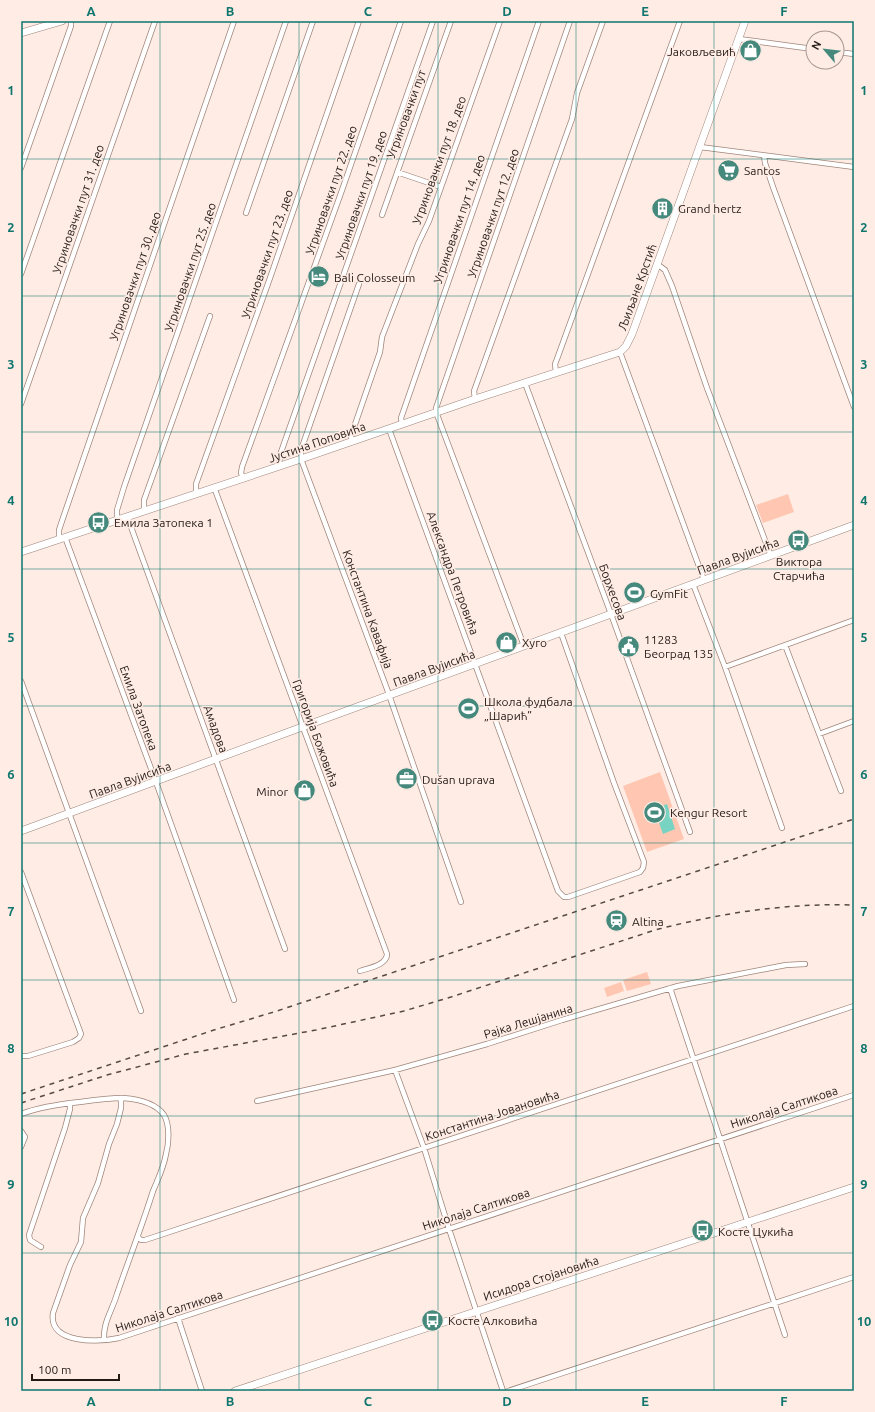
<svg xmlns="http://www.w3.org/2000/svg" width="875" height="1412" viewBox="0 0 875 1412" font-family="Ubuntu,sans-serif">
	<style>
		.green { fill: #ffc7b1 }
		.water { fill: #78d3c2 }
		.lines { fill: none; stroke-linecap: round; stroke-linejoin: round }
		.street-casing { stroke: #9f857a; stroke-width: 6 }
		.secondary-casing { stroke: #9f857a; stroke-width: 8 }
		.street { stroke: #fff; stroke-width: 4.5 }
		.secondary { stroke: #fff; stroke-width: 7 }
		.rail { stroke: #564a45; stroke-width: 1.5; stroke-dasharray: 5 5; stroke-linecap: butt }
		.grid { fill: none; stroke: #0f766e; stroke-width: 1; stroke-opacity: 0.55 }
		.labels { text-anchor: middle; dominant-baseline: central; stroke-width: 3; stroke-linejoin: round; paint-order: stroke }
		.poi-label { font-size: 12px; fill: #241a16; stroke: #feece5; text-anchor: start }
		.street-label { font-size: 12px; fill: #241a16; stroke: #feece5 }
		.neatline { fill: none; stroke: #0f766e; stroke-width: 1.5 }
		.grid-label { font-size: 13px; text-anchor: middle; font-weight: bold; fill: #0f766e }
	</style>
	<rect width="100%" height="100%" fill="#feece5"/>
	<!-- green -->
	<path class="green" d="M788 494 794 512 763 523 756 505Z
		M660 772 684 839 647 852 623 786Z
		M647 972 651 984 627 991 623 980Z
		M621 982 624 991 607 997 604 988Z"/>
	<!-- water -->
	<path class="water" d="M667 804 675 829 663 834 654 809Z"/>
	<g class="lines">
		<defs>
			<path id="street" d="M739 39 813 49
				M837 52 854 54
				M700 147 854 167
				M764 156 765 163 773 187 854 407
				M21 168 71 26V21
				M397 172 441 187
				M246 213 313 21
				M382 215 451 21
				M657 264 665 270 672 286 707 388 771 556
				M21 274 110 21
				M359 284 301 450V459L387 689 461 902
				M620 352 704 580
				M556 372 555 364 557 359 680 21
				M525 383 611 614 690 832
				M475 399 474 391 572 119 577 93 603 21
				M21 404 155 21
				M402 424 401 418 539 21
				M389 429 558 891 564 897H568L640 872 643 868 644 862 614 783 561 633
				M352 442 351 436 380 352 382 337 418 244 429 221 500 21
				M279 466 280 455 433 21
				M243 478 241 473 242 467 341 193 401 21
				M214 487 387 954C387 965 369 968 360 971
				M196 493V484L270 278 359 21
				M144 510V500L210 316
				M127 516 285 949
				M117 520V510L124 487 286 21
				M65 537 156 782 234 1000
				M59 539V530L63 518 234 21
				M693 584 725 667 782 828
				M785 645 841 791
				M524 646 436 412V408L570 21
				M725 667 854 620
				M21 681 141 1011
				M819 734 854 721
				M21 872 81 1034 79 1038 73 1042 28 1056H21
				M670 988 785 1335
				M395 1070 424 1148 449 1229 503 1391
				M121 1098V1108L117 1124 109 1144 98 1183 83 1218 81 1242 70 1265 53 1313C48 1345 100 1342 119 1338L854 1095
				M257 1101 395 1070 487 1044 562 1020 678 986 786 965 805 964
				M21 1114C39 1107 61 1104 80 1102 94 1100 108 1098 123 1098 136 1099 155 1102 164 1115 170 1125 169 1143 166 1154 164 1167 158 1179 153 1191 142 1226 129 1259 117 1294 112 1311 103 1322 104 1340
				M21 1131 25 1137 21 1147
				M138 1237 141 1240H145L854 1006
				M41 1247 30 1240 29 1235 65 1128 70 1109V1103
				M178 1318 202 1391
				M508 1391 854 1277"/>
			<path id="secondary" d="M21 33 62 21
				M21 552 301 459 475 399 620 352 626 346 632 334 745 21
				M21 831 294 730 854 525
				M235 1391 854 1187"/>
		</defs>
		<!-- street casing -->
		<use href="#street" class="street-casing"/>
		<!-- secondary casing -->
		<use href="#secondary" class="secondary-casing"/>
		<!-- street -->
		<use href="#street" class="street"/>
		<!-- secondary -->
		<use href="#secondary" class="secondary"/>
		<!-- rail -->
		<path class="rail" d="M21 1094 214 1030 277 1011 854 819
			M21 1103 107 1075 186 1054 316 1030 404 1011 451 997 655 930C721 913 786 903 854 905"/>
	</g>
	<!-- grid -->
	<path class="grid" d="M160 21V1391M299 21V1391M438 21V1391M576 21V1391M714 21V1391M21 159H854M21 296H854M21 432H854M21 569H854M21 706H854M21 843H854M21 980H854M21 1116H854M21 1253H854"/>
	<!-- icons -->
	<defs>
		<symbol id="shop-disc" viewBox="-11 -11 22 22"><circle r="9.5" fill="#45897d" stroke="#feece5"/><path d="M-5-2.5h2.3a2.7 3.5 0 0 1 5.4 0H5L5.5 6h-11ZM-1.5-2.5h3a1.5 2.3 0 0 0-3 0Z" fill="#fff"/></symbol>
		<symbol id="supermarket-disc" viewBox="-11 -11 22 22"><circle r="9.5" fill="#45897d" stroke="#feece5"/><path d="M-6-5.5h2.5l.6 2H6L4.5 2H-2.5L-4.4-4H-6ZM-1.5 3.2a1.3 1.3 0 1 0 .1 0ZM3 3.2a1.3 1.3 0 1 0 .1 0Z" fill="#fff"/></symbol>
		<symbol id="building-disc" viewBox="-11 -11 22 22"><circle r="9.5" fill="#45897d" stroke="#feece5"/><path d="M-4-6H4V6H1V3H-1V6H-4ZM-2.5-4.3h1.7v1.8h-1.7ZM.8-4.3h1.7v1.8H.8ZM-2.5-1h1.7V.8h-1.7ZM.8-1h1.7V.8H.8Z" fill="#fff"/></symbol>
		<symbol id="hotel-disc" viewBox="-11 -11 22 22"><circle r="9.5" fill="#45897d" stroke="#feece5"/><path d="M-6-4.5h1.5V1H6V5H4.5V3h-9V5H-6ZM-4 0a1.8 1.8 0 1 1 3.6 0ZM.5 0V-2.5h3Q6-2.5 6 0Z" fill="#fff"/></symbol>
		<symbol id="bus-disc" viewBox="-11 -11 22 22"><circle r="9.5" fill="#45897d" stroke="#feece5"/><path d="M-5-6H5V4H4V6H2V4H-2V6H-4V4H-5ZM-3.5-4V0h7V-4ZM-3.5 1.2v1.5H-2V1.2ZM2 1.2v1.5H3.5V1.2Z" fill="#fff"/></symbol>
		<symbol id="stadium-disc" viewBox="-11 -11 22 22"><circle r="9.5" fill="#45897d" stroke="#feece5"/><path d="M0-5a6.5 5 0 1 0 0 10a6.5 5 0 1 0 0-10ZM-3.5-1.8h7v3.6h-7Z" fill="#fff"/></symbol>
		<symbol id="civic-disc" viewBox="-11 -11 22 22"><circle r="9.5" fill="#45897d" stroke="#feece5"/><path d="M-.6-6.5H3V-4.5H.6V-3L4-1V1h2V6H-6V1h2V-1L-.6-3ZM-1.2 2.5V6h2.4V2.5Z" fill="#fff"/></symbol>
		<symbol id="office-disc" viewBox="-11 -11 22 22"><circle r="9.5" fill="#45897d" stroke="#feece5"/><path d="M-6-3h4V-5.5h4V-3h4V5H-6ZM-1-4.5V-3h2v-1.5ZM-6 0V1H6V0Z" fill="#fff"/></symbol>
		<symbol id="station-disc" viewBox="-11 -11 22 22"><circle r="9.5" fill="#45897d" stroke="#feece5"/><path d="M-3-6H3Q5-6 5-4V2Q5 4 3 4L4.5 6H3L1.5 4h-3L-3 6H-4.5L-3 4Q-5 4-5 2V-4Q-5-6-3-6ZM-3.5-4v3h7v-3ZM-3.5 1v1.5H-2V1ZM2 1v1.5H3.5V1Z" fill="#fff"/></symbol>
	</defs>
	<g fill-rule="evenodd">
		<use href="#shop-disc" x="738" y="38" width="25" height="25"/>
		<use href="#supermarket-disc" x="716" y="158" width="25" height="25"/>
		<use href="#building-disc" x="650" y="196" width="25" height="25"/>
		<use href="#hotel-disc" x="306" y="264" width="25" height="25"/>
		<use href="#bus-disc" x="86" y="510" width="25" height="25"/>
		<use href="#bus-disc" x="786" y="528" width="25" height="25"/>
		<use href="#stadium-disc" x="622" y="580" width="25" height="25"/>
		<use href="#shop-disc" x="494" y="630" width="25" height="25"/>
		<use href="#civic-disc" x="616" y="634" width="25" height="25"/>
		<use href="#stadium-disc" x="456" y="696" width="25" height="25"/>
		<use href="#office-disc" x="394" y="766" width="25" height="25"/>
		<use href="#shop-disc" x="292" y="778" width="25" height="25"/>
		<use href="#stadium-disc" x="642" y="800" width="25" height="25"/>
		<use href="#station-disc" x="604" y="908" width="25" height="25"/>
		<use href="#bus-disc" x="690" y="1218" width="25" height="25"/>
		<use href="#bus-disc" x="420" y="1308" width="25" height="25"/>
	</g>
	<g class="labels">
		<!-- poi labels -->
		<g class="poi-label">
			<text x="736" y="51" text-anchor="end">Јаковљевић</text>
			<text x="744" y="170">Santos</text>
			<text x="678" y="208">Grand hertz</text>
			<text x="334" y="277">Bali Colosseum</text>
			<text x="114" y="522">Емила Затопека 1</text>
			<text x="799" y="561" text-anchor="middle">Виктора<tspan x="799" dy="14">Старчића</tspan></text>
			<text x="650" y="593">GymFit</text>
			<text x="644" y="639">11283<tspan x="644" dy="14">Београд 135</tspan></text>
			<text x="522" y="642">Хуго</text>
			<text x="484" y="701">Школа фудбала<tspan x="484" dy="14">„Шарић”</tspan></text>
			<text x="422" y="779">Dušan uprava</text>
			<text x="288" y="791" text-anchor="end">Minor</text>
			<text x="670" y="812">Kengur Resort</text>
			<text x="632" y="921">Altina</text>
			<text x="718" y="1231">Косте Цукића</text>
			<text x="448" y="1320">Косте Алковића</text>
		</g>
		<!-- street labels -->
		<g class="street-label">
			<text transform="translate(406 114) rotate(-70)">Угриновачки пут</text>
			<text transform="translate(439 160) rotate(-70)">Угриновачки пут 18. део</text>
			<text transform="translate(331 190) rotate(-71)">Угриновачки пут 22. део</text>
			<text transform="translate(361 195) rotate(-71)">Угриновачки пут 19. део</text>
			<text transform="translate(78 209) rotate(-71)">Угриновачки пут 31. део</text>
			<text transform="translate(493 213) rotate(-71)">Угриновачки пут 12. део</text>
			<text transform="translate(459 219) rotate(-71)">Угриновачки пут 14. део</text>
			<text transform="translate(267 254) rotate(-71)">Угриновачки пут 23. део</text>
			<text transform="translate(190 267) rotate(-71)">Угриновачки пут 25. део</text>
			<text transform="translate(135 276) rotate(-71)">Угриновачки пут 30. део</text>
			<text transform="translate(637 287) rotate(-70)">Љиљане Крстић</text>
			<text transform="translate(317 442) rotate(-19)">Јустина Поповића</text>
			<text transform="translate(738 556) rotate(-20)">Павла Вујисића</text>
			<text transform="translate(453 573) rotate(70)">Александра Петровића</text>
			<text transform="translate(613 592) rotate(70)">Борхесова</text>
			<text transform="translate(368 609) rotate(70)">Константина Кавафија</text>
			<text transform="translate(434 668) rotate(-20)">Павла Вујисића</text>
			<text transform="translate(139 708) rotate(70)">Емила Затопека</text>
			<text transform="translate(216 729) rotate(70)">Амадова</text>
			<text transform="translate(316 733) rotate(70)">Григорија Божовића</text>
			<text transform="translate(130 780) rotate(-20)">Павла Вујисића</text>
			<text transform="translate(528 1021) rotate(-17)">Рајка Лешјанина</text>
			<text transform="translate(784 1107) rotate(-18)">Николаја Салтикова</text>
			<text transform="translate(492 1115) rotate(-18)">Константина Јовановића</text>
			<text transform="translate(476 1209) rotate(-18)">Николаја Салтикова</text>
			<text transform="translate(541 1278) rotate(-18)">Исидора Стојановића</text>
			<text transform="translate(169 1311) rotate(-18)">Николаја Салтикова</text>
		</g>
	</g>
	<!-- border -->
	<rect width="875" height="1412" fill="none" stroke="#feece5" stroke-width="44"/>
	<!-- north arrow -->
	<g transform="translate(825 50) rotate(298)"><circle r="19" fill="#feece5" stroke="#a79892"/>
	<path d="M0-3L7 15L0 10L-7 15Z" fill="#45897d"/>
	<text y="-6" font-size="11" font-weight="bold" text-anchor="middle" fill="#241a16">N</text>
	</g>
	<!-- scale -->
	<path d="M32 1374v6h87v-6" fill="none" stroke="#241a16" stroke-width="2"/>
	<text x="38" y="1374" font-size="12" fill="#241a16" stroke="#feece5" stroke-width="3" paint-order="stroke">100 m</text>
	<rect x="22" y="22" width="831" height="1368" class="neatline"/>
	<g class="grid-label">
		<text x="91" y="16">A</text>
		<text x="230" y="16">B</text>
		<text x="368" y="16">C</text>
		<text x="507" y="16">D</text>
		<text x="645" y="16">E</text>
		<text x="784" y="16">F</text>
		<text x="11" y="95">1</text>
		<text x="864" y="95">1</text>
		<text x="11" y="232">2</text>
		<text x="864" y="232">2</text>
		<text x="11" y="369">3</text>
		<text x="864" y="369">3</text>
		<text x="11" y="505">4</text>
		<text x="864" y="505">4</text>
		<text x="11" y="642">5</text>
		<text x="864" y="642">5</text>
		<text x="11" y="779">6</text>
		<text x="864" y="779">6</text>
		<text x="11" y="916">7</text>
		<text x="864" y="916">7</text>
		<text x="11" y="1053">8</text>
		<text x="864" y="1053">8</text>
		<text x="11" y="1189">9</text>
		<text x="864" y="1189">9</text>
		<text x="11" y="1326">10</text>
		<text x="864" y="1326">10</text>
		<text x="91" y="1406">A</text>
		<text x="230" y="1406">B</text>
		<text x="368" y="1406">C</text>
		<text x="507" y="1406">D</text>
		<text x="645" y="1406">E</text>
		<text x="784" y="1406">F</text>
	</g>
</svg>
